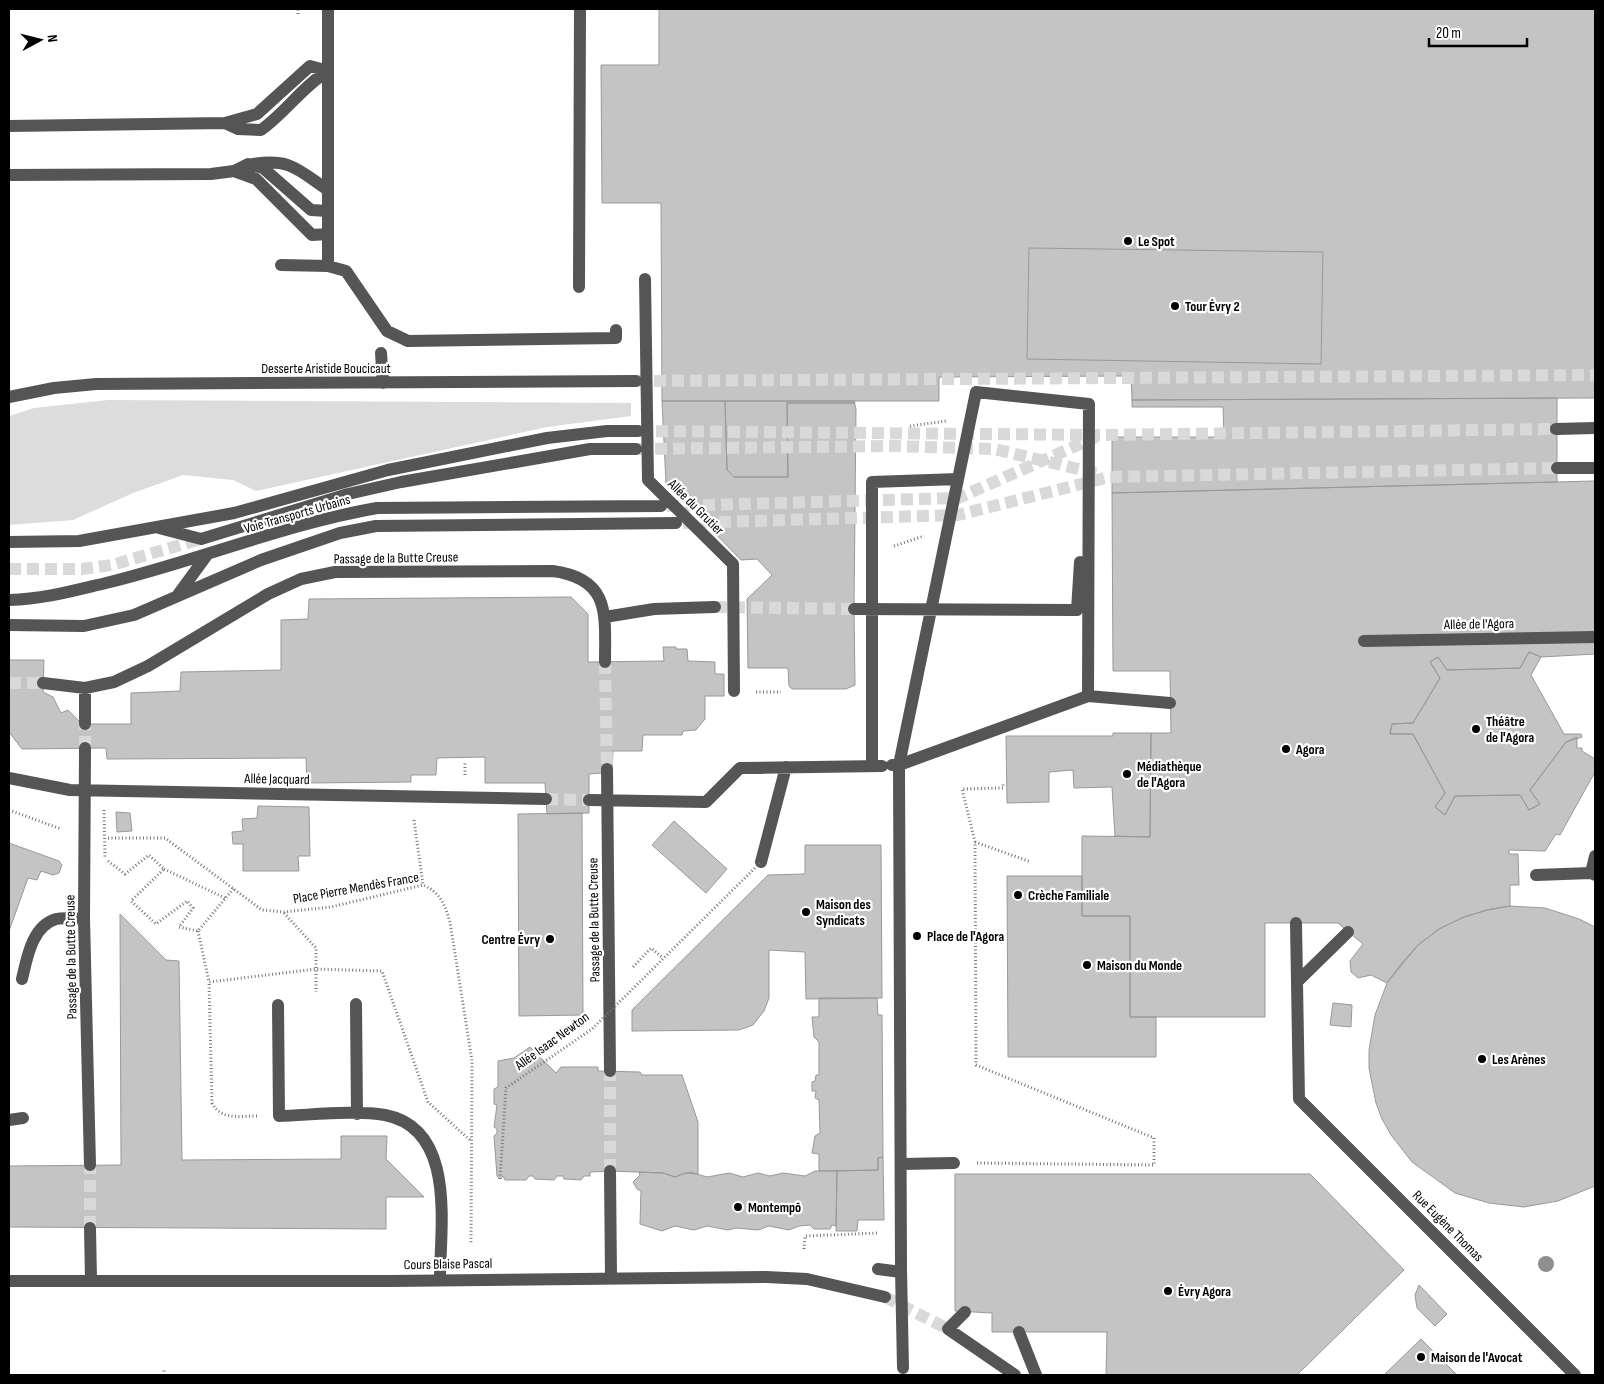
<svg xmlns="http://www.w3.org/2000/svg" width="1604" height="1384" viewBox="0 0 1604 1384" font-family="'Sofia Sans Condensed',sans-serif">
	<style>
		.green { fill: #dcdcdc }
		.building { fill: #c4c4c4; stroke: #999 }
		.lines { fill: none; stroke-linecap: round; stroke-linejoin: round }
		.minor-tunnel { stroke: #d9d9d9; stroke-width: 12; stroke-dasharray: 12 6; stroke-linecap: butt }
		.path { stroke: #777; stroke-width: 3; stroke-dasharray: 1 2.5; stroke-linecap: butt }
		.minor { stroke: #555; stroke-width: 12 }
		.path-bridge { stroke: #777; stroke-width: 3; stroke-dasharray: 1 2.5; stroke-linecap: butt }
		.minor-bridge { stroke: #555; stroke-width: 12 }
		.tree { fill: #8f8f8f }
		.poi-dot { fill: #000; stroke: #fff; stroke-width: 2 }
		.labels { text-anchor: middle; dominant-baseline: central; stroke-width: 4.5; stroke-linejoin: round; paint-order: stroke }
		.poi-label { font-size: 14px; font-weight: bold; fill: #000; stroke: #fff; text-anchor: start }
		.street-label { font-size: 14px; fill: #000; stroke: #fff }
	</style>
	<rect width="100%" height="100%" fill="#fff"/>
	<!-- green -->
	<path class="green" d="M108 400 631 403V416L547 427 256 491 233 480 183 475 133 493 73 520 9 525V416L34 408Z"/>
	<!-- building -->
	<path class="building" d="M659 9H1595V398L1132 400 1131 376 939 377V401H662L661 203H602L601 65H659Z
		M1029 248 1323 252 1321 364 1027 359Z
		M1557 398V482L1112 493V437H1224L1223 407H1132V400Z
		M662 401H725L727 470 734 477H788L787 403H855L854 401 856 409 854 609 855 685 846 689H792L789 686 788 668H748L747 599 772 575 757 559 741 560 666 483Z
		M725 401H854L855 403H787L788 477H734L727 470Z
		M1595 481V654L1541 657 1529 652 1520 668 1447 670 1438 657 1430 662 1440 678 1413 723 1392 724 1390 734H1413L1445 793 1435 807 1445 815 1455 796 1520 795 1529 810 1540 804 1530 790 1566 742 1577 737V748H1582V751L1595 759V772L1560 835 1556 834 1545 851 1509 850V854H1518L1519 885H1510V906L1487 910 1464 917 1439 929 1418 945 1387 983 1371 975 1358 978 1351 972 1350 961 1363 944 1338 923H1265V1017H1130V916H1082V836L1150 837 1151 733H1171L1170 671H1113L1112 493Z
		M571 597 588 614V662L664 661 663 647H676V649H687L688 661 715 662V674H724V696H705V719L696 730 683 731 682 735H643L642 751H613L612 768 602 773 589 774V813L547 814 545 783H485V757L437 758 436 775H411V782L307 783 306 758 107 759 106 748 22 749 9 732V660H44L43 692 53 697 61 713 68 710 82 724H131V693L180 691 181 672 281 670V620L308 619 309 599Z
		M1529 652 1541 657 1531 675 1564 734H1581L1582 737 1566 742 1530 790 1540 804 1529 810 1520 795 1455 796 1445 815 1435 807 1445 793 1413 734H1390L1392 724 1413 723 1440 678 1430 662 1438 657 1447 670 1520 668Z
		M1113 733H1151L1150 837 1115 836 1112 787 1074 788 1073 770 1049 772V802L1007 803 1006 736H1113Z
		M258 806 309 807 310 856H298L299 871H243V844H233L232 832 243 831 242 819 257 818Z
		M116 812 130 813 132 831 117 832Z
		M582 813 583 1015 519 1016 518 814Z
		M674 821 727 869 706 893 652 845Z
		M9 843 59 861 62 865 59 873 53 875 41 871 37 880 28 878 9 931Z
		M805 845H881L882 998 806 999 805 952 769 950V998L764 1011 753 1025 739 1030 632 1031V1010L768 875 805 874Z
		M1007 876H1082V916H1130V1017H1156V1057H1008Z
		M1510 906 1545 908 1579 919 1595 927V1186L1558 1201 1524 1207 1489 1203 1455 1193 1412 1162 1391 1135 1382 1119 1376 1103 1369 1068V1050L1375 1015 1387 983 1401 964 1418 945 1439 929 1464 917 1487 910Z
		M120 914 166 960 179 961 182 1160 341 1159V1136H387L386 1159 424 1197H386V1229L9 1227V1166L121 1165Z
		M819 998H877L878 1015H882L883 1157 878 1158V1170L819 1171V1154L812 1153 815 1136 820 1133 819 1100 815 1098 816 1091H812V1082L815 1081 816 1075H819V1042L814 1037 812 1017H819Z
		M1333 1003 1352 1005 1351 1027 1330 1025Z
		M530 1047 556 1073 561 1067H598V1071L640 1072 642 1075H682L698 1122V1174L683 1173 675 1177 663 1173 610 1171 590 1172V1176H584L581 1180 564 1179 563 1176H557L554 1180 535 1179 533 1176H529L526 1180H505L503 1176 500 1179 497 1176 494 1136 497 1133V1129L494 1127 497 1105 494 1104V1089L498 1087V1061L514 1058Z
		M883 1157 884 1220H858L857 1231H836L837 1171 878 1170V1158Z
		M815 1171H837L836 1226 832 1225 830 1229H814L810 1225 799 1226 789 1230 769 1226 758 1230 736 1228 728 1230 707 1226 694 1230 675 1226 662 1231 640 1224 641 1191 637 1189 633 1182 640 1175 639 1172 663 1173 675 1177 690 1172 707 1177 729 1173 743 1177 758 1173 770 1176 783 1173 805 1176Z
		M955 1174H1310L1404 1270 1297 1375H1106L1107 1332H992V1313L955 1311Z
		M1419 1285 1447 1314 1435 1326 1417 1308 1415 1295Z
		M1421 1339 1457 1375H1384Z"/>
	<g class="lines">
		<!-- minor-tunnel -->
		<path class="minor-tunnel" d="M636 381 1595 375
			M638 431 1101 435 1556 429
			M637 449 891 446 994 449 1099 474
			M667 506 958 498 1096 437
			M683 523 958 515 1109 477 1557 468
			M9 569H82L112 565 201 539
			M715 607 854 609
			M605 662 607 769
			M9 683H43
			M85 748V724
			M546 799 589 800
			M610 1171V1071
			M90 1228V1165
			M885 1297 948 1329"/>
		<!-- path -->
		<path class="path" d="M298 14V9
			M910 426 946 421
			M894 546 924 536
			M756 692H781
			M465 775V763
			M9 810 61 829
			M414 820 423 885
			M108 838H165L262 910 284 912 331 907 423 885C440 892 445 905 450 922L472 1061 471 1244
			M975 842 962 789 1003 788V783
			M108 861 125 874 149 855 164 869 131 901 156 924 187 901 193 908 179 927 198 931 234 888
			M164 869 225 898
			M284 913 316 948V992
			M198 931 209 982
			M633 967 651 948 663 958
			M257 1116C240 1116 222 1121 212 1103L209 982 316 969 382 971 428 1102 471 1141
			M977 1163 1154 1165V1138L976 1065 975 842 1031 862
			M804 1249 805 1236 878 1233
			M164 1375V1369"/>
		<!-- minor -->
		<path class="minor" d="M225 123 238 129 261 130C286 112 303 86 328 71
			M9 126 225 123 257 114 310 66 328 71
			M253 164C291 158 298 170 328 190
			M234 171 256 179 312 235 328 234
			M9 175 211 174 234 171 248 164 263 168 311 210 328 211
			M281 265 328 266 346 271 387 331 408 341 616 338V330
			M328 266V9
			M645 279 648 480 733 564 734 691
			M579 287 580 9
			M381 353 383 383
			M9 397 54 388 96 384 636 381
			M1556 429 1595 428
			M1557 468H1595
			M159 528 201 539
			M201 539 348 494 401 482 590 449H636
			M9 542 79 541 234 513 388 470 547 438 607 431H638
			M177 596 207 555
			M9 600C44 599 72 591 106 583 197 561 285 524 377 508L661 506
			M854 609 1077 610 1080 562
			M605 617 654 609 715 607
			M9 625 84 626 134 615 261 560 340 533 376 526 676 523
			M1364 641 1595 637
			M43 683 85 688 114 682 148 666 268 594 301 579 335 572 553 571C611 579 605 615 605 662
			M85 688V724
			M85 748 84 919 90 1165
			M892 765H899L901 1269
			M899 765 976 392 1089 404 1088 696 1170 703
			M899 765 1088 696
			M872 766V482L958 479
			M607 769 610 1071
			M9 778 70 790 546 799
			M589 800 706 802 740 768 882 766
			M1595 856 1591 873 1595 875
			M761 862 786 767
			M1536 875 1591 873
			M1296 923 1299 1099 1575 1375
			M22 979C27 958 32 926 56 919 65 917 76 919 84 919
			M1297 982 1348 932
			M356 1004 357 1114
			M278 1005 279 1116C311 1115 355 1110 385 1115 457 1129 440 1227 440 1279
			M9 1120 23 1118
			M901 1164 954 1163
			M610 1171 611 1278
			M90 1228 91 1280
			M878 1269 901 1272
			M9 1281H390L766 1277 807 1279 885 1297
			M965 1312 948 1329 1015 1375
			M1019 1332 1036 1375"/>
		<!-- path-bridge -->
		<path class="path-bridge" d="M104 810 105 859
			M500 1179 506 1088 592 1029 761 862"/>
		<!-- minor-bridge -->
		<path class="minor-bridge" d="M901 1269 903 1368"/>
	</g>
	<!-- trees -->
	<circle class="tree" cx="1546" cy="1264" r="8"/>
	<!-- markers -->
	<g class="poi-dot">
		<circle cx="1128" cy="241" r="5"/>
		<circle cx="1175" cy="306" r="5"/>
		<circle cx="1476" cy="729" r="5"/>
		<circle cx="1286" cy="749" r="5"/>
		<circle cx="1127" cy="774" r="5"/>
		<circle cx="1018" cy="895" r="5"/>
		<circle cx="806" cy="912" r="5"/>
		<circle cx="917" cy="936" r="5"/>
		<circle cx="550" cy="939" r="5"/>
		<circle cx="1087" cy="965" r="5"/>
		<circle cx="1482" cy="1059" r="5"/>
		<circle cx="738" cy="1207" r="5"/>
		<circle cx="1168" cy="1291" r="5"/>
		<circle cx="1421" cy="1357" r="5"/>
	</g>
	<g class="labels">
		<!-- poi labels -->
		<g class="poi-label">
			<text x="1138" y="241">Le Spot</text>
			<text x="1185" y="306">Tour Évry 2</text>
			<text x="1486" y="721">Théâtre<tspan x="1486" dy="16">de l'Agora</tspan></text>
			<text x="1296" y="749">Agora</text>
			<text x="1137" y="766">Médiathèque<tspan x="1137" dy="16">de l'Agora</tspan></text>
			<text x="1028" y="895">Crèche Familiale</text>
			<text x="816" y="904">Maison des<tspan x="816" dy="16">Syndicats</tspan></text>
			<text x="927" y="936">Place de l'Agora</text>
			<text x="540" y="939" text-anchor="end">Centre Évry</text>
			<text x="1097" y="965">Maison du Monde</text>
			<text x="1492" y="1059">Les Arènes</text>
			<text x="748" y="1207">Montempô</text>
			<text x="1178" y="1291">Évry Agora</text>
			<text x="1431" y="1357">Maison de l'Avocat</text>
		</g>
		<!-- street labels -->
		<g class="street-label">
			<text x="326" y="368">Desserte Aristide Boucicaut</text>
			<text transform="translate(696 507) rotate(45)">Allée du Grutier</text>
			<text transform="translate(297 514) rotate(-16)">Voie Transports Urbains</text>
			<text transform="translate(396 558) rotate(-1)">Passage de la Butte Creuse</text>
			<text transform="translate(1479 624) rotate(-1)">Allée de l'Agora</text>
			<text transform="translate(277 779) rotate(1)">Allée Jacquard</text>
			<text transform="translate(356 888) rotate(-10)">Place Pierre Mendès France</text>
			<text transform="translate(594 920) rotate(-91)">Passage de la Butte Creuse</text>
			<text transform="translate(71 957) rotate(-91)">Passage de la Butte Creuse</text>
			<text transform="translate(552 1041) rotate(-36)">Allée Isaac Newton</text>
			<text transform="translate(1448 1226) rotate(45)">Rue Eugène Thomas</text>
			<text transform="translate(448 1264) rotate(-1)">Cours Blaise Pascal</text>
		</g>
	</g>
	<!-- border -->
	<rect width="1604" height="1384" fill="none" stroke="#000000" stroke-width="20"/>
	<!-- north arrow -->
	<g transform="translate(40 40) rotate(83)" stroke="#ffffff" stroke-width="4" paint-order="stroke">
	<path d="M0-4L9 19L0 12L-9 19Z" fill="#000000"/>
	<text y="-8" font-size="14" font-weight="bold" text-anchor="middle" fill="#000000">N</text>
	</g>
	<!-- scale -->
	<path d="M1429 38v8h98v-8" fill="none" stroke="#000000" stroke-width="2.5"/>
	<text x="1436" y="38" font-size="15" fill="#000000" stroke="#ffffff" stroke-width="4" paint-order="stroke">20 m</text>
</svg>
